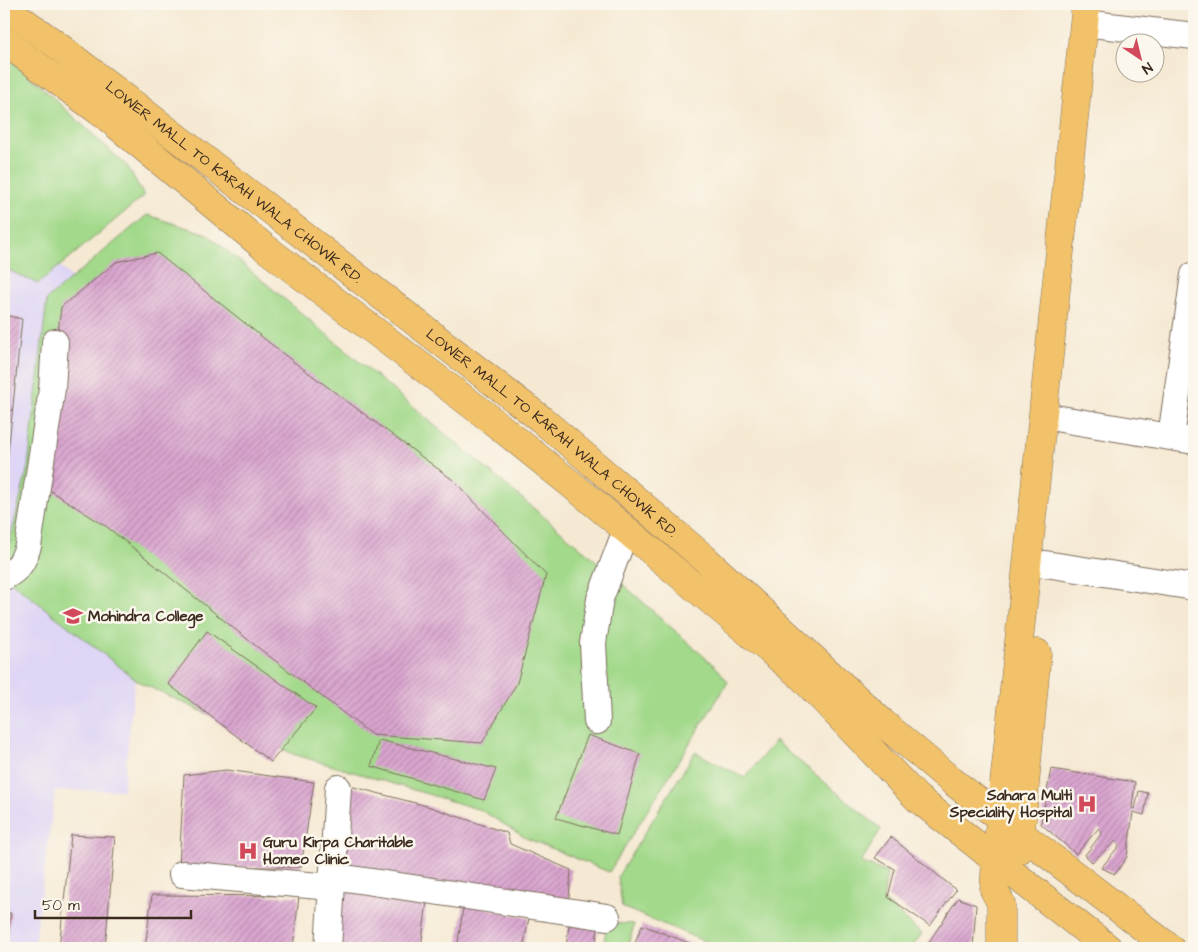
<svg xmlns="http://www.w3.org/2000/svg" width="1198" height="952" viewBox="0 0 1198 952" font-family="'Architects Daughter',sans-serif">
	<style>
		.built { fill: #dfd5f5 }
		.grass { fill: #a2d98a; stroke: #6e8254 }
		.building { fill: url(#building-hatch) }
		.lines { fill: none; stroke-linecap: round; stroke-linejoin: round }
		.minor-casing { stroke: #7c6d5d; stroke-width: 28 }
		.major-casing { stroke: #7c6d5d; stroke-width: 29 }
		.minor { stroke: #fff; stroke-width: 26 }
		.major { stroke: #f2c26a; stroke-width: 28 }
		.labels { text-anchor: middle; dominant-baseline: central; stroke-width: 5; stroke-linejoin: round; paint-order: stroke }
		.street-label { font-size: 15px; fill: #3b2a1e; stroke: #fbf7ec }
		.poi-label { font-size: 15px; font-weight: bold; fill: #3b2a1e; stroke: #fbf7ec; text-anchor: start }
	</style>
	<defs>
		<pattern id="building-hatch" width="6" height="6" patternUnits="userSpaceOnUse" patternTransform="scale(1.25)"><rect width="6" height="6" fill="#daa5d0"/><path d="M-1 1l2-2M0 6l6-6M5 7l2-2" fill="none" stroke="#b287a8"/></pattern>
	</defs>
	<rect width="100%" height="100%" fill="#fbf7ec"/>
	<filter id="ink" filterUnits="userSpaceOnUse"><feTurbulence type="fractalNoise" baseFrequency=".02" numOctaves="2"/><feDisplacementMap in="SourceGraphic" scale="10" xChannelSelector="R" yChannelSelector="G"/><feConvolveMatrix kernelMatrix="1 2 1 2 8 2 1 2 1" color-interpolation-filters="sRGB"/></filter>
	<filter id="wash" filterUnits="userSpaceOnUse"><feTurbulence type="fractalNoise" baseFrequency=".0096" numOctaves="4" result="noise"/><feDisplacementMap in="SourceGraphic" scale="20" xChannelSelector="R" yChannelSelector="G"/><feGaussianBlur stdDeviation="1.12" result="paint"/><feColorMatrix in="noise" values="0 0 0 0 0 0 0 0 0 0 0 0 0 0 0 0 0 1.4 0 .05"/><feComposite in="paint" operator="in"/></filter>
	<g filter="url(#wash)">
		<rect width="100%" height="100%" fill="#f5e9d3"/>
		<!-- built -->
		<path class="built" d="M4 216 160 357V443L123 790 55 791 34 948H4Z"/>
		<!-- grass -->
		<path class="grass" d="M4 56 24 71 128 167 144 196 38 284 4 268Z
			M147 215 207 234 600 564 718 669 728 682 609 872 526 838 481 810 293 754 139 682 4 576V565L28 467 47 299Z
			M775 741 881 829 861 862 887 873 883 900 922 934 911 948H721L622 907 618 876 695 752 745 778Z
			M607 923 634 924 628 948H603Z"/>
		<g id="blocks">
			<!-- building -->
			<path class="building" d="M157 253 286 356 453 480 546 575 517 683 482 743 372 735 256 646 107 527 40 484 61 307 116 262Z
				M4 315 22 319 5 482H4Z
				M207 631 316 708 271 762 168 684Z
				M588 735 640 754 617 835 556 818Z
				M379 740 496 769 484 800 371 766Z
				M1051 769 1135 782 1132 808 1135 809 1139 791 1148 793 1144 815 1133 812 1127 857 1115 874 1101 868 1119 846 1116 841 1092 862 1085 855 1102 833 1099 828 1076 854 1041 824Z
				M226 770 314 782 301 867H179L184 775Z
				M346 785 427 806 507 833 510 844 571 870 569 899 343 872Z
				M71 835 115 837 105 948H59Z
				M891 837 956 890 930 926 888 897 895 869 875 858Z
				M336 888 427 901 421 948H334Z
				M152 895 299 896 293 948H145Z
				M958 898 976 905 973 948H925Z
				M464 903 529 918 523 948H457Z
				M4 913H11L6 948H4Z
				M569 925 598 928 595 948H566Z
				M642 925 702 948H633Z"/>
		</g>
	</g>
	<g filter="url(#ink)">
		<use href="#blocks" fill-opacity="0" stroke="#7c6d5d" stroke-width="1"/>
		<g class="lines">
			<defs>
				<path id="minor" d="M1084 23 1194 36
					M1043 416 1194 441
					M1171 437 1194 275
					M1045 564 1194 587
					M4 577C19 569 23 562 28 546L52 389 55 342
					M597 721 593 643 600 599 626 530
					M182 874 331 887
					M332 876 607 917
					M328 948 338 788"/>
				<g id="major">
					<path id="s1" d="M4 7 58 46 541 419 704 558 883 723 952 781 1170 948"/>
					<path d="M4 41 107 117 264 247 484 414 587 497 802 677 917 798 1108 948"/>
					<path d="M1019 850 1037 653"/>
					<path d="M1001 948V903L994 890 996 860 1086 4"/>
				</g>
			</defs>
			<!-- minor casing -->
			<use href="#minor" class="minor-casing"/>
			<!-- major casing -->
			<use href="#major" class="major-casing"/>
			<!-- minor -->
			<use href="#minor" class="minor"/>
			<!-- major -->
			<use href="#major" class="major"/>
		</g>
	</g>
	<!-- icons -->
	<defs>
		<symbol id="university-bare" viewBox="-9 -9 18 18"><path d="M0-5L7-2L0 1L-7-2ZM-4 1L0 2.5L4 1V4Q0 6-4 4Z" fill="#d1495b" stroke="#fbf7ec" stroke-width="2.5" paint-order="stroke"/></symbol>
		<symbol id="hospital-bare" viewBox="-9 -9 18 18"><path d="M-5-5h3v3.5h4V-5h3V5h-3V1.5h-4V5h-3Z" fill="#d1495b" stroke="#fbf7ec" stroke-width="2.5" paint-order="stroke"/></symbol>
	</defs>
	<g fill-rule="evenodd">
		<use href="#university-bare" x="59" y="602" width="28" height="28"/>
		<use href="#hospital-bare" x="1073" y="790" width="28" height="28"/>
		<use href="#hospital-bare" x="234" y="837" width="28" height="28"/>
	</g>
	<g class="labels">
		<!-- street labels -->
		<g class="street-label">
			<text stroke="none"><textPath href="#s1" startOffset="289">LOWER MALL TO KARAH WALA CHOWK RD.</textPath></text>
			<text stroke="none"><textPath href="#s1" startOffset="694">LOWER MALL TO KARAH WALA CHOWK RD.</textPath></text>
		</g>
		<!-- poi labels -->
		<g class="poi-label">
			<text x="88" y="616">Mohindra College</text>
			<text x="1072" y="795" text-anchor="end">Sahara Multi<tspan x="1072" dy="17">Speciality Hospital</tspan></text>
			<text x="263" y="842">Guru Kirpa Charitable<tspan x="263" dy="17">Homeo Clinic</tspan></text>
		</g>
	</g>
	<!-- margin -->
	<rect width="1198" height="952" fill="none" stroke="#fbf7ec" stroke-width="20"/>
	<!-- north arrow -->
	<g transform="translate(1140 58) rotate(145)"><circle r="24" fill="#fbf7ec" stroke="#aea59a"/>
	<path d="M0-4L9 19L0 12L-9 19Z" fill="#d1495b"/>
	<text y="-8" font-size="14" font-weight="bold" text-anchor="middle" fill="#3b2a1e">N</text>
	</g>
	<!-- scale -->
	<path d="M35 910v8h156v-8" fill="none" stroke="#3b2a1e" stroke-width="2.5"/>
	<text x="42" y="910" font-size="15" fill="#3b2a1e" stroke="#fbf7ec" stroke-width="4" paint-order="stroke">50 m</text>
</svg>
